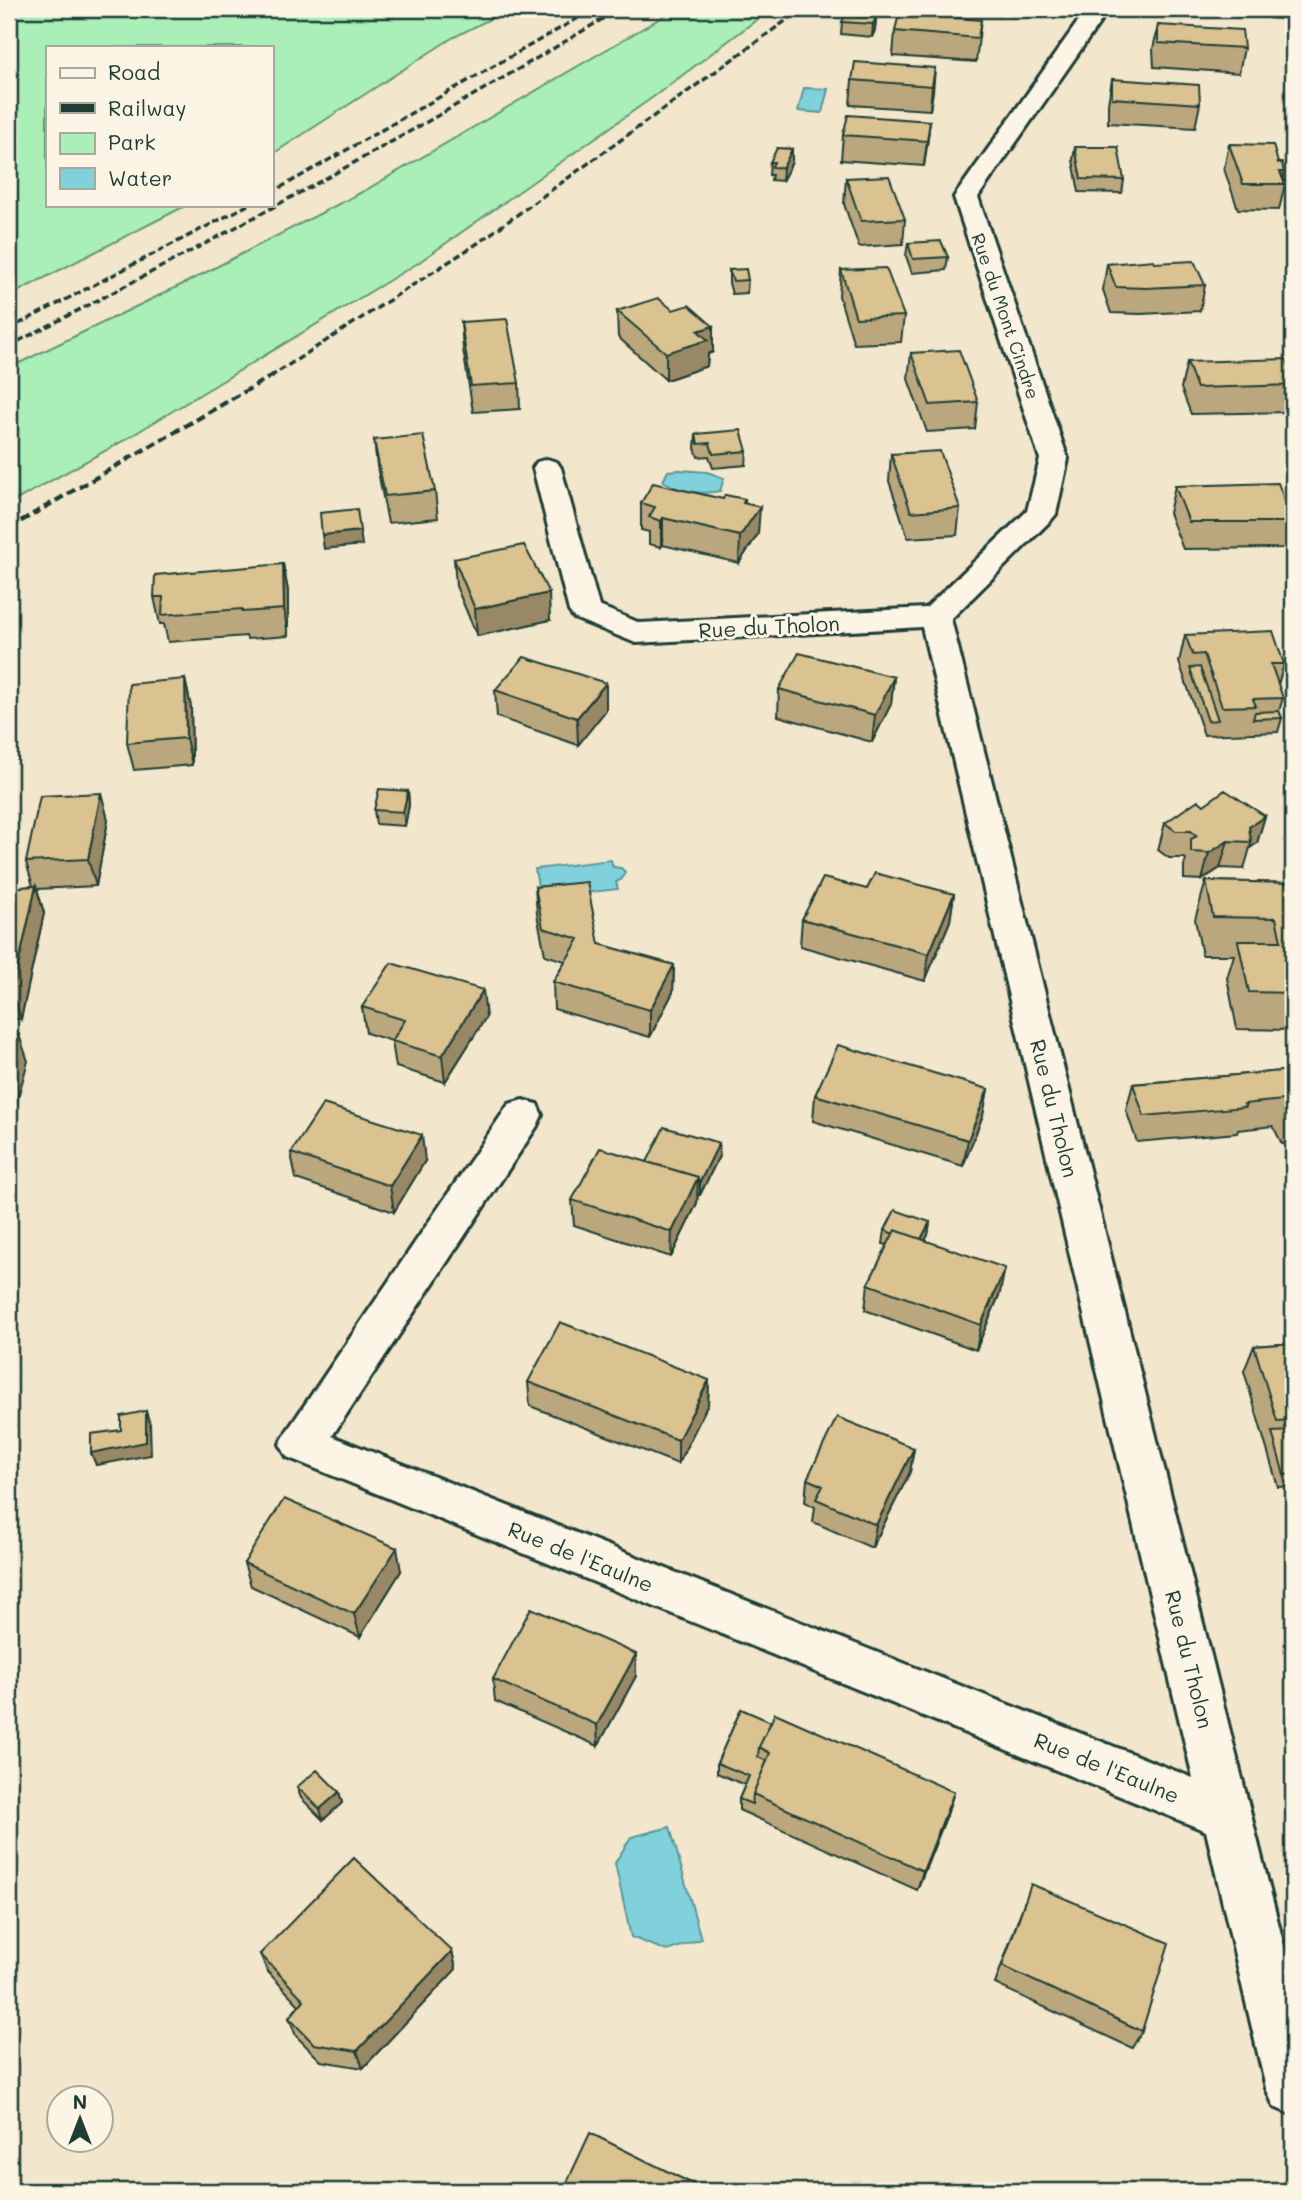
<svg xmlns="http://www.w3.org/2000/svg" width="1302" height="2200" viewBox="0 0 1302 2200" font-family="Mali,sans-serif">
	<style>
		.green { fill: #aaeeb8; stroke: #649676; stroke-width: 2 }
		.water { fill: #80d1db; stroke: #599698; stroke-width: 2 }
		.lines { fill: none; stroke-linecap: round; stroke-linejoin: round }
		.minor-casing { stroke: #1f3d34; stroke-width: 6 }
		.minor { fill: #fcf5e5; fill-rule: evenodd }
		.rail-far1 { stroke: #1f3d34; stroke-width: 3.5; stroke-dasharray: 7 3.5; stroke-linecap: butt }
		.rail { stroke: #1f3d34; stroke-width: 4.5; stroke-dasharray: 9 4.5; stroke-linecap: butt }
		.wall { fill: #bba77d; stroke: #1f3d34; stroke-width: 2 }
		.shaded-wall { fill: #986; stroke: #1f3d34; stroke-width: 2 }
		.building { fill: #dac291; stroke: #1f3d34; stroke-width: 2 }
		.labels { text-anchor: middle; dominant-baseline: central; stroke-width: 6; stroke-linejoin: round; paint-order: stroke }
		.far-street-label { font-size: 18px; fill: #1f3d34; stroke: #fcf5e5 }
		.street-label { font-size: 21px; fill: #1f3d34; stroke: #fcf5e5 }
	</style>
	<rect width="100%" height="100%" fill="#f2e6cc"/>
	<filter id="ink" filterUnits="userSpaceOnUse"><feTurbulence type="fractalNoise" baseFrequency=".0143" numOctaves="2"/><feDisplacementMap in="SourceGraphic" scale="14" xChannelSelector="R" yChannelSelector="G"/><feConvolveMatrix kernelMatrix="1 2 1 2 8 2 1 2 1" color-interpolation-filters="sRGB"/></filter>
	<g filter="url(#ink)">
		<!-- green -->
		<path class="green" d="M9 9H510L452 38 271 155V47H47V205H187L9 296Z
			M676 9H771L656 95 418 263 123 441 9 504V368L187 282 364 191Z"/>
		<!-- water -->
		<path class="water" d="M804 88 828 89 822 113 798 111Z
			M680 470 707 472 724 478 720 491C699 495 681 493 663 481L668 471Z
			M611 860 613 867 621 868 625 872 622 879 616 882 618 889 540 898 535 869Z
			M670 1827 701 1939 667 1951 631 1937 615 1863 631 1837Z"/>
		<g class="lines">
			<defs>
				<path id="minor" d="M1087 9H1109L978 197 1068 459 1056 514 1051 520 951 619 1293 1982V2115L1274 2107 1266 2088 1206 1831 287 1457 280 1444 287 1431 509 1104 523 1100 537 1104 542 1115 537 1126 332 1436 1193 1778 922 627 636 643 574 618 569 611 533 468 537 462 547 459 557 462 561 468 599 606 640 623 926 608 1027 511 1040 459 954 197Z"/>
			</defs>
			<!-- minor casing -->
			<use href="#minor" class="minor-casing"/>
			<!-- minor -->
			<use href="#minor" class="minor"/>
			<!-- rail-far1 -->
			<path class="rail-far1" d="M271 193 594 9
				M9 329 248 205
				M9 346C216 240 420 130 619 9
				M270 377 478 243 802 9"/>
			<!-- rail -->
			<path class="rail" d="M9 528 273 375"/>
		</g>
		<!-- wall -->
		<path class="wall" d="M1267 9H1293V20L1269 18Z
			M876 18 875 30 872 37 841 34 842 22Z
			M981 20 976 62 893 56 895 31Z
			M1158 25 1244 48 1239 73 1154 67 1153 49Z
			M935 68 930 110 850 105 852 80Z
			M1112 79 1200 104 1195 128 1108 123V104Z
			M930 121 924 166 841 160 843 135Z
			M1229 144 1278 163 1284 172 1283 178 1285 184 1279 210 1238 209 1224 169Z
			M1075 147 1124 180 1122 193 1079 192 1073 160Z
			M792 149V162L782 181 771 180 772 175H769L770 162Z
			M846 178 905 219 903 244 859 247 844 204Z
			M908 243 948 257 946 270 912 273 906 256Z
			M1154 263 1205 285 1200 311 1141 314 1111 313 1103 290 1107 264Z
			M729 270 748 280 747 293 732 294 729 283Z
			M841 270 904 316 901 342 854 344 839 296Z
			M673 310 713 326V352L708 354 707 366 666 380 618 337 617 311Z
			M461 322 519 383 520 409 473 412 463 349Z
			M911 353 978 402 975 429 927 432 908 379Z
			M1187 362 1293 377V399L1290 412 1191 414 1181 388Z
			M696 434 747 451 746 465 713 468 709 456 698 457 695 448Z
			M374 440 435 491 438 518 388 523 377 466Z
			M891 454 960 508 957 535 908 538 889 481Z
			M1175 486 1293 521 1286 548 1183 549 1169 513Z
			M723 499H745V504L758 534 739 563 663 545 661 547 649 544V532L641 530V503Z
			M454 559 550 620 477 636 456 586Z
			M283 564 288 591V636L247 639 246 636 168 642 164 624H160L154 597Z
			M1185 635 1284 664 1278 685 1283 698 1279 711 1282 718 1278 732 1204 735 1179 662Z
			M894 677 891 704 872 742 778 716 779 689Z
			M185 679 191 707 192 765 134 770 127 743Z
			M606 683V710L578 745 497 717 495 690Z
			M408 791 409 805 405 826 376 824 374 810Z
			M101 793 108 820 96 886 37 889 44 913 21 1019H9V888L33 886 26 862Z
			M1204 805 1265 816 1257 843 1250 848 1244 869 1220 868 1202 880 1184 879V866L1186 859 1184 858H1169L1158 850 1165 823Z
			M1206 881 1293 883V1030L1237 1029 1227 978 1234 955H1202L1195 919Z
			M535 887 599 944 674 965 673 992 650 1037 554 1009 553 982 565 961 545 955 537 914Z
			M867 889 954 894 950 921 925 981 800 946 802 919Z
			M362 1007 486 1017 445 1082 396 1067 392 1041 366 1033Z
			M1293 1070V1143L1282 1144 1273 1126 1238 1130 1237 1133 1137 1142 1126 1110 1133 1084Z
			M988 1089 983 1115 963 1166 813 1121 815 1095Z
			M291 1153 425 1161 394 1212 296 1179Z
			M719 1156 700 1195 698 1194 697 1203 671 1257 574 1225 572 1200 647 1162Z
			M930 1222 928 1235 925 1240 1000 1293 976 1350 865 1310 868 1284 888 1245 883 1244 885 1230Z
			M1293 1343V1486L1278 1487 1244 1371 1254 1346Z
			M709 1380 708 1404 678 1464 530 1406 528 1382Z
			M914 1448 910 1472 872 1548 813 1522 815 1507 805 1502 807 1479Z
			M244 1563 401 1571 360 1637 251 1586Z
			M636 1676 598 1746 495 1701 493 1679Z
			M741 1709 948 1812 917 1890 739 1810V1799L745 1785 717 1773V1763Z
			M297 1787 339 1792 342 1803 323 1820 301 1798Z
			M1024 1903 1142 2031 1132 2048 995 1984Z
			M452 1951 456 1969 363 2068 321 2061 296 2036 289 2018 299 2005 268 1972 260 1954Z"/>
		<!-- shaded-wall -->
		<path class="shaded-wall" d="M876 18 875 30 872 37 873 24Z
			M935 68 933 92 930 110 932 86Z
			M930 121 927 146 924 166 927 141Z
			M792 149V162L782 181 783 168Z
			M713 326V352L708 354 707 366 666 380V353L698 331Z
			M760 507 758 534 739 563 740 536Z
			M663 518V545L661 547V521Z
			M360 531 362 545 324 549 322 535Z
			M283 564 288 591V636L284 609Z
			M549 593 550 620 477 636 475 609Z
			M894 677 891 704 872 742 875 715Z
			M185 679 191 707 192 765 186 738Z
			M606 683V710L578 745 577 718Z
			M408 791 409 805 405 826 403 812Z
			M101 793 108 820 96 886 88 859Z
			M1265 816 1257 843 1250 848 1251 842 1249 827Z
			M1228 841 1220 868 1202 880 1209 853Z
			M36 886 44 913 21 1019 12 993Z
			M954 894 950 921 925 981 929 954Z
			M674 965 673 992 650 1037V1010Z
			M483 990 486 1017 445 1082 442 1056Z
			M19 1035 28 1061 9 1130V1071Z
			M988 1089 983 1115 963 1166 968 1140Z
			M422 1135 425 1161 394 1212 390 1186Z
			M719 1143V1156L700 1195V1182Z
			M698 1177 697 1203 671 1257 672 1232Z
			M930 1222 928 1235 917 1256 919 1243Z
			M1005 1268 1000 1293 976 1350 981 1325Z
			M709 1380 708 1404 678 1464V1440Z
			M146 1411 150 1424 151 1455 96 1465 91 1453Z
			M914 1448 910 1472 872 1548 876 1525Z
			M397 1548 401 1571 360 1637 354 1614Z
			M636 1654V1676L598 1746 597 1725Z
			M339 1792 342 1803 323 1820 320 1809Z
			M954 1792 948 1812 917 1890 923 1871Z
			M452 1951 456 1969 363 2068 357 2051Z"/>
		<!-- building -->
		<path class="building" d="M899 13 981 20 978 38 895 31Z
			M845 15 876 18 873 24 842 22Z
			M1158 25 1242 30 1244 48 1158 43Z
			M855 62 935 68 932 86 852 80Z
			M1112 79 1199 85 1200 104 1112 98Z
			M848 115 930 121 927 141 843 135Z
			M1229 144 1273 145 1278 163H1282L1284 172H1280L1285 184H1243Z
			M1075 147H1118L1124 180 1081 179Z
			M777 148 792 149 783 168 772 167 774 162H770Z
			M889 176 905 219 861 221 846 178Z
			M941 241 948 257 913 259 908 243Z
			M1154 260V263L1194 261 1205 285 1146 288 1116 287 1107 264Z
			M886 268 904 316 856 318 841 270Z
			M746 269 748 280 733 281 729 270Z
			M658 298 673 310 689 305 713 326 698 331 708 340 666 353 617 311Z
			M507 319 519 383 471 386 461 322Z
			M959 350 978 402 930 405 911 353Z
			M1286 359 1293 377V385L1197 388 1187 362Z
			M741 430 747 451 713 454 710 443 698 444 696 434Z
			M423 435 435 491 385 496 374 440Z
			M940 451 960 508 911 512 891 454Z
			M653 483 723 499 725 495 745 499 743 503 760 507 740 536 663 518 661 521 649 517 655 507 641 503Z
			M1278 483 1293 522H1189L1175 486Z
			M357 509 360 531 322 535 320 513Z
			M524 545 549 593 475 609 454 559Z
			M283 564 284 609 242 612V609L162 615 163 597H154L155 575Z
			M1273 631 1284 664H1271L1283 698 1253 699 1256 706 1222 707 1204 654 1193 655 1185 635Z
			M799 653 894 677 875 715 779 689Z
			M524 657 606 683 577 718 495 690Z
			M1200 667 1218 720 1208 721 1190 668Z
			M185 679 186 738 127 743 129 684Z
			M1279 711 1282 718 1253 719 1255 712Z
			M379 789 408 791 403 812 374 810Z
			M1225 790 1265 816 1249 827 1251 842 1228 841 1209 853 1191 852V839L1197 836 1191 831H1176L1165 823 1198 800 1204 805Z
			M101 793 88 859 26 862 40 796Z
			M875 873 954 894 929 954 802 919 823 878 867 889Z
			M1206 881 1293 883V993L1249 992 1238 941H1281L1276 918 1213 917Z
			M587 882 599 944 674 965 650 1010 553 982 579 939 543 928 535 887Z
			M36 886 12 993H9V888Z
			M391 963 483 990 442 1056 392 1041 405 1020 362 1007Z
			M9 1035H19L9 1071Z
			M838 1045 988 1089 968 1140 815 1095Z
			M1293 1070V1117L1291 1118 1283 1100 1244 1104 1246 1107 1144 1116 1133 1084Z
			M323 1104 422 1135 390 1186 291 1153Z
			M664 1127 719 1143 700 1182 698 1181V1177L647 1162Z
			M600 1148 698 1177 672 1232 572 1200Z
			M895 1210 930 1222 921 1239 895 1230 893 1234 885 1230Z
			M895 1230 1005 1268 981 1325 868 1284Z
			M560 1322 709 1380 678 1440 528 1382Z
			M1293 1343V1420L1277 1421 1254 1346Z
			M146 1411V1442L91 1453V1434L121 1430V1416Z
			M837 1417 914 1448 876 1525 816 1499 823 1486 807 1479Z
			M1293 1431V1474L1284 1475 1272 1432Z
			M284 1499 397 1548 354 1614 244 1563Z
			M531 1608 636 1654 597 1725 493 1679Z
			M741 1709 771 1722 759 1747 758 1757 767 1761 753 1794 752 1804 739 1799 749 1776 717 1763Z
			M775 1713 954 1792 923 1871 753 1794 770 1753 759 1747Z
			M317 1770 339 1792 320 1809 297 1787Z
			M354 1858 452 1951 357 2051 314 2044 289 2018 304 2000 260 1954Z
			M1031 1884 1169 1943 1142 2031 1002 1966Z
			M590 2133 707 2191H563Z"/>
	</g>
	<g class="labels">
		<!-- far-street labels -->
		<g class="far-street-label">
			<text transform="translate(1006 316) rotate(71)">Rue du Mont Cindre</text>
		</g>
		<!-- street labels -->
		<g class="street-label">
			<text transform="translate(769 626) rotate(-3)">Rue du Tholon</text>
			<text transform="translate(1055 1108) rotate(76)">Rue du Tholon</text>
			<text transform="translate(581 1556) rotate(22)">Rue de l'Eaulne</text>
			<text transform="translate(1190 1659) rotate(76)">Rue du Tholon</text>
			<text transform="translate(1107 1767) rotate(22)">Rue de l'Eaulne</text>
		</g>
	</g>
	<!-- margin -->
	<rect width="1302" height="2200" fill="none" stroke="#fcf5e5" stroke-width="35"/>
	<rect x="18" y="18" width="1267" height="2165" fill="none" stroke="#1f3d34" stroke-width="2.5" filter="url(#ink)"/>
	<!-- legend -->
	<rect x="46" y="46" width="228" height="161" fill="#fcf5e5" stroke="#a4ab9e" stroke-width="2"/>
	<rect x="60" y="68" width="35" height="10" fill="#fcf5e5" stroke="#a4ab9e" stroke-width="2"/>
	<text x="108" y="80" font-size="21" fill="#1f3d34">Road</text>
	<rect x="60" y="103" width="35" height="10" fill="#1f3d34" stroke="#a4ab9e" stroke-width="2"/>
	<text x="108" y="116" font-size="21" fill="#1f3d34">Railway</text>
	<rect x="60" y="133" width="35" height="21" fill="#aaeeb8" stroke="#a4ab9e" stroke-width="2"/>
	<text x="108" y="150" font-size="21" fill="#1f3d34">Park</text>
	<rect x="60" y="168" width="35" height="21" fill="#80d1db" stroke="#a4ab9e" stroke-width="2"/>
	<text x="108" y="186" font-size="21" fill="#1f3d34">Water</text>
	<!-- north arrow -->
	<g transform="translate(80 2119)"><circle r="33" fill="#fcf5e5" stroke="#a4ab9e" stroke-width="2"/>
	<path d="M0-5L12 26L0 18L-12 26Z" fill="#1f3d34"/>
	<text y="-10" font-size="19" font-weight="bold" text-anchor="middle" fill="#1f3d34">N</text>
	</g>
</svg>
